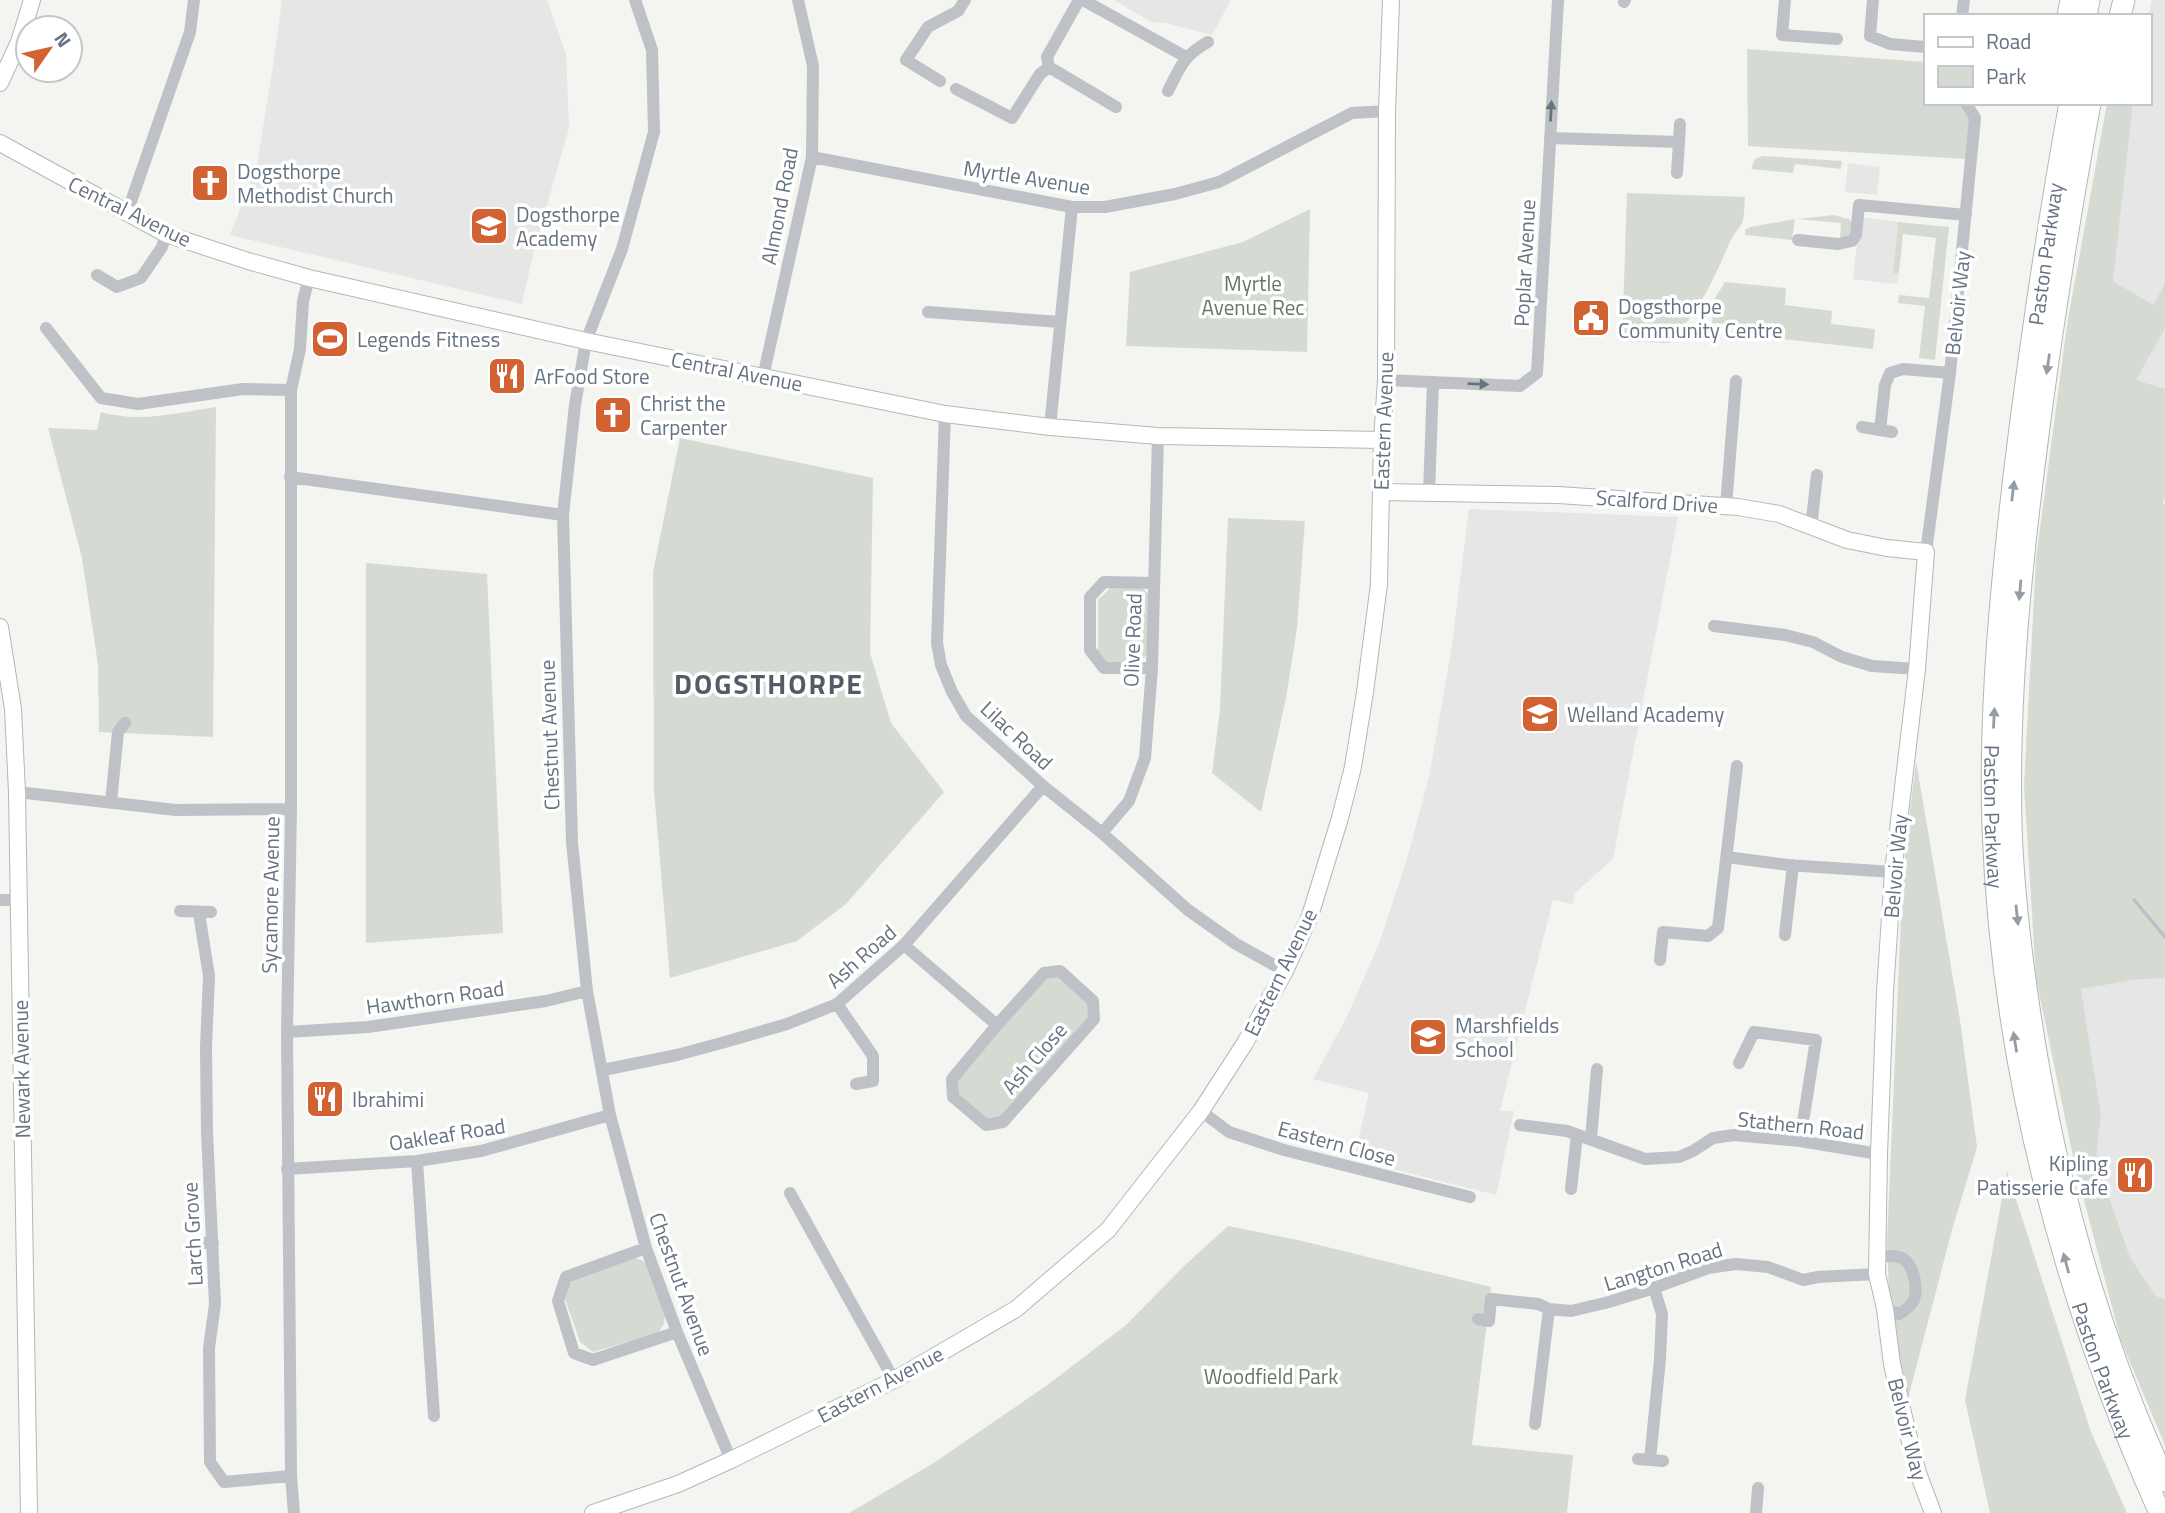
<svg xmlns="http://www.w3.org/2000/svg" width="2165" height="1513" viewBox="0 0 2165 1513" font-family="'Titillium Web',sans-serif">
	<style>
		.built { fill: #e5e6e5 }
		.green { fill: #d5dbd3 }
		.lines { fill: none; stroke-linecap: round; stroke-linejoin: round }
		.stream { stroke: #b8c2c6; stroke-width: 3.5 }
		.secondary-casing { stroke: #b3b7bb; stroke-width: 18 }
		.highway-casing { stroke: #b3b6b9; stroke-width: 23 }
		.street { stroke: #bec1c5; stroke-width: 12 }
		.secondary { stroke: #fff; stroke-width: 16 }
		.highway { stroke: #fff; stroke-width: 21 }
		.oneway { fill: #667380 }
		.oneway2 { fill: #949da6 }
		.labels { text-anchor: middle; dominant-baseline: central; stroke-width: 7; stroke-linejoin: round; paint-order: stroke }
		.poi-label { font-size: 21px; fill: #667380; stroke: #fff; text-anchor: start }
		.street-label { font-size: 21px; fill: #667380; stroke: #fff }
		.park-label { font-size: 21px; fill: #677765; stroke: #fff }
		.district-label { font-size: 28px; font-weight: bold; letter-spacing: 2px; fill: #535c65; stroke: #fff }
	</style>
	<rect width="100%" height="100%" fill="#f4f5f1"/>
	<!-- built -->
	<path class="built" d="M282 0H547L566 54 569 128 534 250 522 304 230 235 257 164 273 66Z
		M1114 0H1231L1212 35 1165 23 1151 22Z
		M2152 0H2165V284L2153 306 2113 281 2133 103H2149L2148 16Z
		M1848 163 1880 167 1877 195 1845 192Z
		M1860 217 1898 222 1893 272 1899 273 1897 284 1853 279Z
		M2165 327V389L2135 380Z
		M1469 509 1678 517 1613 859 1574 894 1573 904 1553 900 1500 1111H1514L1496 1195 1354 1159 1369 1093 1313 1079 1348 1015 1380 941 1407 859 1429 777 1451 652Z
		M2165 978V1300L2155 1295 2130 1257 2096 1160 2101 1114 2081 988 2133 980Z"/>
	<!-- green -->
	<path class="green" d="M1747 49 1925 62V103H1961L1970 117 1966 159 1748 146Z
		M2107 103H2133L2113 281 2153 305 2165 284V328L2136 380 2165 389V497L2163 503 2165 504V978L2133 980 2081 989 2101 1114 2096 1160 2130 1257 2155 1295 2165 1300V1445L2121 1341 2075 1166 2036 978 2024 786 2036 559 2067 325Z
		M1763 156 1842 161 1841 169 1795 164 1793 173 1751 169 1755 159Z
		M1627 193 1745 197C1744 206 1745 218 1741 225 1737 231 1732 236 1729 244 1711 285 1700 310 1669 343L1622 341Z
		M1310 209 1307 352 1126 346 1130 272 1243 242Z
		M1833 215 1849 219 1852 223 1850 235 1840 239 1841 223 1798 219Z
		M1795 219 1792 240 1745 235V230L1750 227Z
		M1898 222 1949 227 1935 360 1919 358 1925 306 1898 303 1899 295 1929 298 1936 238 1903 234 1899 273H1893Z
		M1725 282 1786 288 1785 305 1832 311 1831 324 1875 329 1873 349 1745 335V327L1712 323 1715 298Z
		M216 407 213 737 99 732 98 665 82 558 48 428 97 430 101 412C139 423 177 413 216 407Z
		M680 438 873 478 870 653 891 723 944 792 846 904 797 941 670 978 654 791 653 572Z
		M1228 518 1305 521 1297 628 1286 698 1261 812 1212 773 1220 709Z
		M366 563 487 574 503 933 366 943Z
		M1111 587 1142 588 1149 594 1150 651 1139 663H1106L1098 654V600Z
		M1916 761 1960 1020 1977 1147 1952 1230 1906 1406 1890 1320 1887 1242 1903 871Z
		M1059 975 1088 1003V1017L1001 1118 986 1120 957 1094V1080L1046 977Z
		M2007 1171 2091 1432 2127 1513H1990L1965 1400Z
		M1228 1226 1298 1240 1491 1287 1472 1445 1573 1455 1567 1513H849L932 1464 1046 1386 1126 1325 1185 1265Z
		M634 1258 642 1260 649 1267 665 1315 664 1324 658 1333 593 1352 580 1342 565 1299 570 1283 575 1278Z"/>
	<g class="lines">
		<!-- stream -->
		<path class="stream" d="M2134 900 2165 937"/>
		<defs>
			<path id="secondary" d="M0 83 19 42 32 0
				M0 143 166 234 248 261 309 278 586 341 945 414 1050 427 1158 436 1382 440
				M1381 492 1558 495 1738 507 1779 514 1847 540 1887 548 1926 552 1917 669 1893 872 1885 992 1879 1154 1877 1274 1885 1309 1892 1364 1906 1426 1918 1473 1933 1513
				M0 627 13 709 17 792 29 1513
				M593 1513 678 1484 731 1460 894 1380 1016 1309 1108 1230 1201 1111 1245 1043 1285 971 1310 916 1340 818 1353 767 1365 692 1379 584 1382 440 1386 380 1387 111 1391 0"/>
			<g id="highway">
				<path d="M2068 16 2071 0"/>
				<path d="M2086 16 2089 0"/>
				<path d="M2120 16 2124 0"/>
				<path id="s1" d="M2070 103C2048 224 2030 346 2015 468 2001 587 1989 708 1993 829 2002 1065 2063 1298 2160 1513"/>
				<path d="M2090 103C2068 224 2049 345 2034 466 2019 586 2008 705 2011 825 2013 886 2020 947 2029 1008 2053 1171 2096 1332 2165 1481"/>
			</g>
		</defs>
		<!-- secondary casing -->
		<use href="#secondary" class="secondary-casing"/>
		<!-- highway casing -->
		<use href="#highway" class="highway-casing"/>
		<!-- street -->
		<path class="street" d="M635 0 652 50 654 132 622 249 586 341 575 405 563 515 572 842 587 991 610 1115 646 1248 677 1332 731 1460
			M1083 0 1186 57
			M1785 0 1782 35 1837 39
			M1873 0 1870 36 1890 44 1925 47
			M1624 2 1625 0
			M1962 16 1964 0
			M1049 67 1116 107
			M940 81 906 60 928 27 958 11 965 0
			M956 89 1012 118 1040 74 1049 67 1047 57 1079 0
			M1168 91C1180 67 1184 55 1208 42
			M1550 138 1679 142 1680 124
			M812 157 1072 207H1105L1175 194 1219 182 1352 113 1387 111
			M1677 173 1679 142
			M127 213 190 32 194 0
			M1798 240 1838 244 1852 241 1856 235 1859 205 1966 215
			M97 275 117 287 141 278 162 247 166 234
			M928 312 1060 322
			M46 328 101 398 138 404 243 389 291 390
			M763 377 812 157 813 66 798 0
			M1386 380 1520 386 1537 373 1558 0
			M945 414 937 643 941 665 952 692 966 716 1043 786 1102 833 1188 910 1236 944 1285 971
			M1050 427 1072 207
			M1862 427 1892 432
			M1880 430 1885 385 1890 373 1903 369 1950 373
			M290 477 563 515
			M1429 493 1433 382
			M1726 506 1736 381
			M1811 528 1817 475
			M1926 552 1950 373 1975 118 1966 103
			M1714 626 1785 635 1813 642 1842 657 1872 666 1917 669
			M1152 668H1104L1090 650V597L1104 582 1154 583
			M17 792 176 810 291 809
			M111 802 118 732 125 723
			M1102 833 1129 801 1145 758 1152 668 1158 436
			M1727 857 1788 865 1893 872
			M0 900H18
			M180 911 211 912
			M199 913 209 976 206 1047 207 1133 215 1304 209 1348 210 1462 224 1482 291 1476
			M1785 935 1793 865
			M904 945 997 1025 1044 973 1060 971 1093 1001 1094 1019 1003 1122 986 1125 953 1097 952 1079 997 1025
			M1660 960 1663 932 1708 936 1718 928 1737 766
			M837 1004 873 1056V1081L856 1084
			M287 1032 368 1027 546 1001 587 991
			M1739 1063 1754 1032 1816 1040 1800 1141
			M603 1070 677 1055 725 1042 787 1024 837 1004 904 945 1043 786
			M1201 1111 1229 1132 1284 1150 1470 1197
			M1520 1125 1567 1131 1645 1159 1679 1157 1693 1151 1713 1138 1734 1135 1800 1141 1879 1154
			M1591 1139 1597 1069
			M417 1161 434 1416
			M287 1169 417 1161 481 1151 610 1115
			M1571 1189 1577 1135
			M790 1193 894 1380
			M195 1243H213
			M646 1248 566 1277 558 1301 574 1353 593 1360 677 1332
			M1877 1257C1886 1256 1898 1254 1905 1260 1915 1269 1919 1293 1912 1303 1909 1308 1904 1311 1899 1314L1885 1309
			M1478 1319 1489 1321 1491 1299 1538 1304 1549 1309 1571 1311 1609 1302 1654 1288 1708 1268 1736 1264 1768 1267 1803 1280 1818 1277 1877 1274
			M1535 1424 1549 1309
			M1638 1459 1663 1461
			M1650 1460 1660 1359 1662 1314 1654 1288
			M294 1513 291 1476 287 1032 291 809V390L300 349 303 301 309 278
			M1756 1513 1758 1488"/>
		<!-- secondary -->
		<use href="#secondary" class="secondary"/>
		<!-- highway -->
		<use href="#highway" class="highway"/>
	</g>
	<!-- one-way arrows -->
	<defs><path id="oneway-solid" d="M-6-.8H1V-3.2L6.5 0L1 3.2V.8H-6Z" transform="scale(1.75)"/></defs>
	<g class="oneway">
		<use href="#oneway-solid" transform="translate(1551 111) rotate(-87)"/>
		<use href="#oneway-solid" transform="translate(1478 384) rotate(2)"/>
	</g>
	<g class="oneway2">
		<use href="#oneway-solid" transform="translate(2048 364) rotate(98)"/>
		<use href="#oneway-solid" transform="translate(2013 491) rotate(-83)"/>
		<use href="#oneway-solid" transform="translate(2020 590) rotate(95)"/>
		<use href="#oneway-solid" transform="translate(1994 718) rotate(-87)"/>
		<use href="#oneway-solid" transform="translate(2017 915) rotate(84)"/>
		<use href="#oneway-solid" transform="translate(2015 1042) rotate(-99)"/>
		<use href="#oneway-solid" transform="translate(2066 1263) rotate(-105)"/>
	</g>
	<!-- icons -->
	<defs>
		<symbol id="church-square" viewBox="-11 -11 22 22"><rect x="-9" y="-9" width="18" height="18" rx="4" fill="#d36233" stroke="#fff"/><path d="M-1.2-6h2.4v3.5h3.3v2.4h-3.3V6h-2.4V-.1h-3.3v-2.4h3.3Z" fill="#fff"/></symbol>
		<symbol id="school-square" viewBox="-11 -11 22 22"><rect x="-9" y="-9" width="18" height="18" rx="4" fill="#d36233" stroke="#fff"/><path d="M0-5L7-2L0 1L-7-2ZM-4 1L0 2.5L4 1V4Q0 6-4 4Z" fill="#fff"/></symbol>
		<symbol id="civic-square" viewBox="-11 -11 22 22"><rect x="-9" y="-9" width="18" height="18" rx="4" fill="#d36233" stroke="#fff"/><path d="M-.6-6.5H3V-4.5H.6V-3L4-1V1h2V6H-6V1h2V-1L-.6-3ZM-1.2 2.5V6h2.4V2.5Z" fill="#fff"/></symbol>
		<symbol id="stadium-square" viewBox="-11 -11 22 22"><rect x="-9" y="-9" width="18" height="18" rx="4" fill="#d36233" stroke="#fff"/><path d="M0-5a6.5 5 0 1 0 0 10a6.5 5 0 1 0 0-10ZM-3.5-1.8h7v3.6h-7Z" fill="#fff"/></symbol>
		<symbol id="restaurant-square" viewBox="-11 -11 22 22"><rect x="-9" y="-9" width="18" height="18" rx="4" fill="#d36233" stroke="#fff"/><path d="M-5-6h1v4h1v-4h1v4h1v-4h1v5L-1.5 .5V6h-2V.5L-5-1ZM5-6V6H3V1.5H1.5Q1.5-4 5-6Z" fill="#fff"/></symbol>
	</defs>
	<g fill-rule="evenodd">
		<use href="#church-square" x="188" y="161" width="44" height="44"/>
		<use href="#school-square" x="467" y="204" width="44" height="44"/>
		<use href="#civic-square" x="1569" y="296" width="44" height="44"/>
		<use href="#stadium-square" x="308" y="317" width="44" height="44"/>
		<use href="#restaurant-square" x="485" y="354" width="44" height="44"/>
		<use href="#church-square" x="591" y="393" width="44" height="44"/>
		<use href="#school-square" x="1518" y="692" width="44" height="44"/>
		<use href="#school-square" x="1406" y="1015" width="44" height="44"/>
		<use href="#restaurant-square" x="303" y="1077" width="44" height="44"/>
		<use href="#restaurant-square" x="2113" y="1153" width="44" height="44"/>
	</g>
	<g class="labels">
		<!-- poi labels -->
		<g class="poi-label">
			<text x="237" y="171">Dogsthorpe<tspan x="237" dy="24">Methodist Church</tspan></text>
			<text x="516" y="214">Dogsthorpe<tspan x="516" dy="24">Academy</tspan></text>
			<text x="1618" y="306">Dogsthorpe<tspan x="1618" dy="24">Community Centre</tspan></text>
			<text x="357" y="339">Legends Fitness</text>
			<text x="534" y="376">ArFood Store</text>
			<text x="640" y="403">Christ the<tspan x="640" dy="24">Carpenter</tspan></text>
			<text x="1567" y="714">Welland Academy</text>
			<text x="1455" y="1025">Marshfields<tspan x="1455" dy="24">School</tspan></text>
			<text x="352" y="1099">Ibrahimi</text>
			<text x="2108" y="1163" text-anchor="end">Kipling<tspan x="2108" dy="24">Patisserie Cafe</tspan></text>
		</g>
		<!-- street labels -->
		<g class="street-label">
			<text transform="translate(1027 177) rotate(9)">Myrtle Avenue</text>
			<text transform="translate(779 206) rotate(-79)">Almond Road</text>
			<text transform="translate(130 211) rotate(26)">Central Avenue</text>
			<text transform="translate(2045 254) rotate(-82)">Paston Parkway</text>
			<text transform="translate(1524 263) rotate(-87)">Poplar Avenue</text>
			<text transform="translate(1957 303) rotate(-84)">Belvoir Way</text>
			<text transform="translate(737 371) rotate(11)">Central Avenue</text>
			<text transform="translate(1383 421) rotate(-88)">Eastern Avenue</text>
			<text transform="translate(1657 501) rotate(4)">Scalford Drive</text>
			<text transform="translate(1132 640) rotate(-88)">Olive Road</text>
			<text transform="translate(549 735) rotate(-92)">Chestnut Avenue</text>
			<text transform="translate(1017 735) rotate(43)">Lilac Road</text>
			<text stroke="none"><textPath href="#s1" startOffset="719">Paston Parkway</textPath></text>
			<text transform="translate(1895 866) rotate(-85)">Belvoir Way</text>
			<text transform="translate(270 895) rotate(-89)">Sycamore Avenue</text>
			<text transform="translate(861 956) rotate(-41)">Ash Road</text>
			<text transform="translate(1280 972) rotate(-64)">Eastern Avenue</text>
			<text transform="translate(435 997) rotate(-8)">Hawthorn Road</text>
			<text transform="translate(1034 1058) rotate(-49)">Ash Close</text>
			<text transform="translate(21 1069) rotate(-91)">Newark Avenue</text>
			<text transform="translate(1801 1125) rotate(6)">Stathern Road</text>
			<text transform="translate(447 1134) rotate(-9)">Oakleaf Road</text>
			<text transform="translate(1337 1143) rotate(15)">Eastern Close</text>
			<text transform="translate(192 1234) rotate(-93)">Larch Grove</text>
			<text transform="translate(1663 1266) rotate(-17)">Langton Road</text>
			<text transform="translate(682 1284) rotate(70)">Chestnut Avenue</text>
			<text stroke="none"><textPath href="#s1" startOffset="1286">Paston Parkway</textPath></text>
			<text transform="translate(880 1384) rotate(-28)">Eastern Avenue</text>
			<text transform="translate(1908 1429) rotate(76)">Belvoir Way</text>
		</g>
		<!-- park labels -->
		<g class="park-label">
			<text x="1253" y="283">Myrtle<tspan x="1253" dy="24">Avenue Rec</tspan></text>
			<text x="1271" y="1376">Woodfield Park</text>
		</g>
		<!-- district labels -->
		<g class="district-label">
			<text x="769" y="683">DOGSTHORPE</text>
		</g>
	</g>
	<!-- legend -->
	<rect x="1924" y="14" width="228" height="91" fill="#ffffff" stroke="#c2c7cc" stroke-width="2"/>
	<rect x="1938" y="37" width="35" height="10" fill="#ffffff" stroke="#c2c7cc" stroke-width="2"/>
	<text x="1986" y="49" font-size="21" fill="#667380">Road</text>
	<rect x="1938" y="66" width="35" height="21" fill="#d5dbd3" stroke="#c2c7cc" stroke-width="2"/>
	<text x="1986" y="84" font-size="21" fill="#667380">Park</text>
	<!-- north arrow -->
	<g transform="translate(49 49) rotate(56)"><circle r="33" fill="#ffffff" stroke="#c2c7cc" stroke-width="2"/>
	<path d="M0-5L12 26L0 18L-12 26Z" fill="#d36233"/>
	<text y="-10" font-size="19" font-weight="bold" text-anchor="middle" fill="#667380">N</text>
	</g>
</svg>
